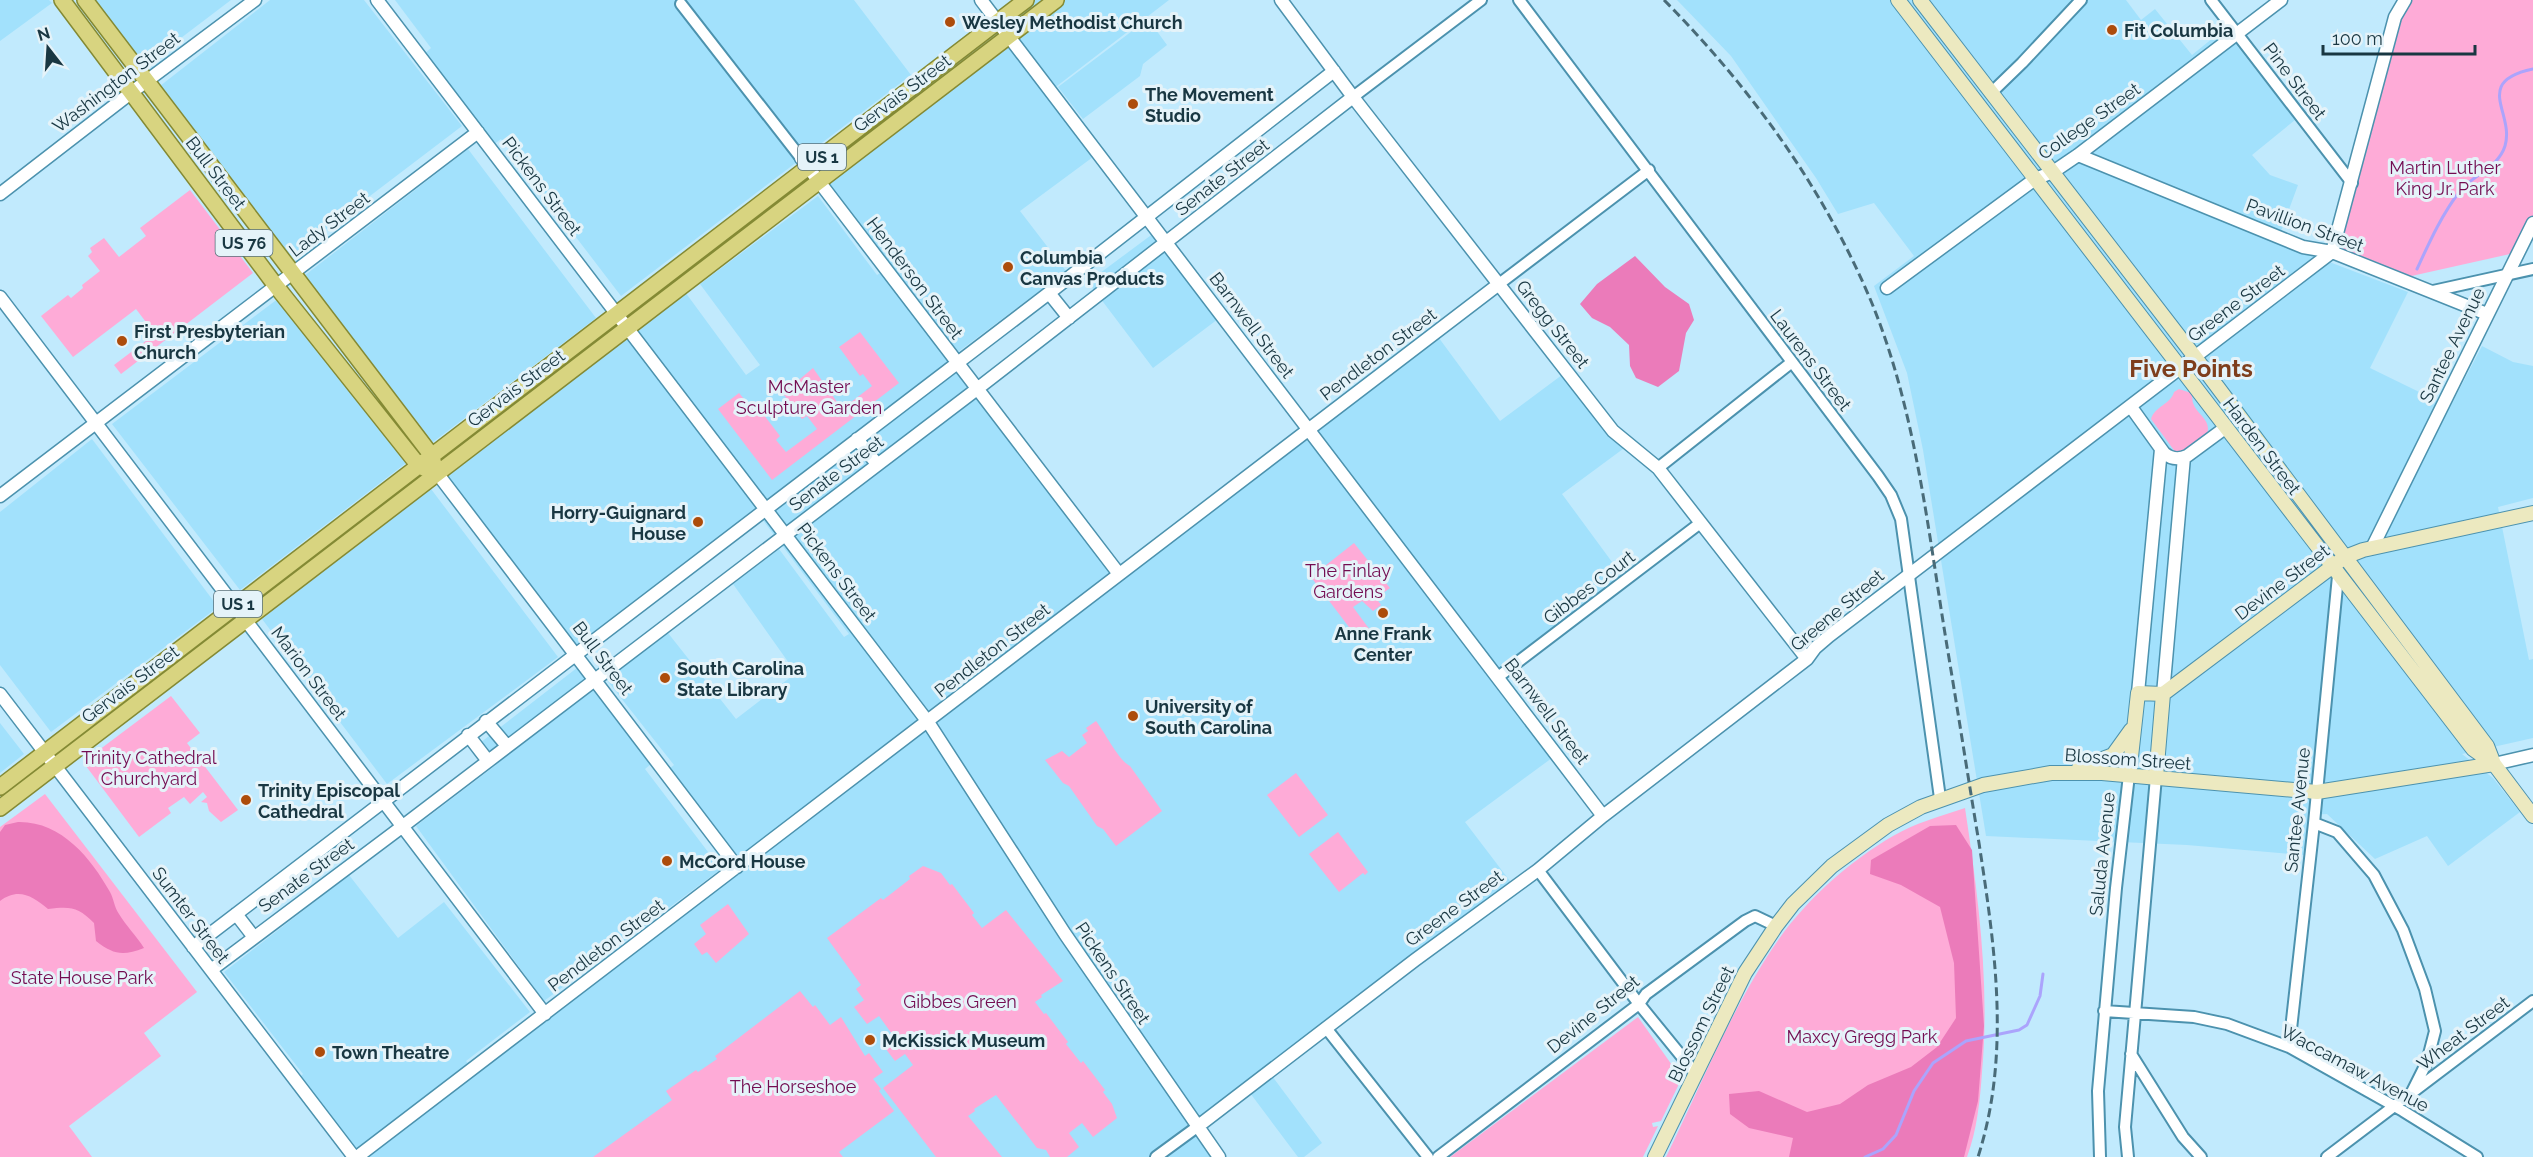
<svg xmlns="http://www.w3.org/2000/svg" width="2533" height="1157" viewBox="0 0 2533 1157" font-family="Raleway,sans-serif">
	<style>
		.built { fill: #a2e1fc }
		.green { fill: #feabd7 }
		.forest { fill: #eb7bba }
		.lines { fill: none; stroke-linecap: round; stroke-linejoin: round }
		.stream { stroke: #aba4fc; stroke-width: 3 }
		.minor-casing { stroke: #4c92ae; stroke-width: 14 }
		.tertiary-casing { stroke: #4c92ae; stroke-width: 15 }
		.secondary-casing { stroke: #4c92ae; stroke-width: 16 }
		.primary-casing { stroke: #848a34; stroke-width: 18 }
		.minor { stroke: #fff; stroke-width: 10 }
		.tertiary { stroke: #fff; stroke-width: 12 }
		.secondary { stroke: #ece9c0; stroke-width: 14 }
		.primary { stroke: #d8d480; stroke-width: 15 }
		.rail { stroke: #496b78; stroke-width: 3; stroke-dasharray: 9 4.5; stroke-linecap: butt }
		.poi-dot { fill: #ad4c0b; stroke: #e5f3f9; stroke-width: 2 }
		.labels { text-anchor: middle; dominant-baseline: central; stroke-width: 6; stroke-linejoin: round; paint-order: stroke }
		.shield { fill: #e5f3f9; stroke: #566f79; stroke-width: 1.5 }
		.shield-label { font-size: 16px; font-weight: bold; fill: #193742 }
		.poi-label { font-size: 18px; font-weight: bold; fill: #193742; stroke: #e5f3f9; text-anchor: start }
		.street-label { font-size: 18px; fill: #193742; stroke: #e5f3f9 }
		.park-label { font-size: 18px; fill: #730c51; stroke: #e5f3f9 }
		.district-label { font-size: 24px; font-weight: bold; fill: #7e3e1c; stroke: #e5f3f9 }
	</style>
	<rect width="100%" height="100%" fill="#c1eafd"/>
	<!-- built -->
	<path class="built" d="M0 0H49L52 3 0 41Z
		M94 0H231L144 66Z
		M270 0H364L462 126 291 256 160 86Z
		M395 0H854L911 75 621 296 501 139 493 145 423 55 431 48Z
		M1035 0H1169L1053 89 1003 25Z
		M1677 0H2074L2081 7 2088 0H2126L2141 20 2155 9 2192 55 2224 29 2295 120 2252 155 2270 175 2298 185 2277 242 2408 292 2370 368 2450 407 2482 346 2513 362 2533 366V498L2498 507 2529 660 2533 659V738L2462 754 2493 778 2520 812 2448 866 2427 836 2375 859 2327 814 2308 815 2304 855 2187 845 1986 836 1923 450 1907 373 1874 286 1914 256 1874 203 1838 214 1816 178 1731 56Z
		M1148 19 1167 45 1143 64 1140 76 1083 119 1058 87Z
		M1009 47 1093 157 1020 211 1066 271 958 352 829 184Z
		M468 149 596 318 433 442 304 276Z
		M818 196 877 275 884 271 1116 576 1436 334 1500 421 1570 369 1627 446 1562 494 1626 581 1497 677 1556 755 1465 822 1513 885 1269 1072 1322 1143 1304 1157H1298L1247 1089 1196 1127 1219 1157H356L297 1080 303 1074 224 972 349 875 398 938 444 902 530 1012 466 1061 475 1072 742 866 669 769 674 765 606 679 668 633 736 719 796 673 733 584 779 549 844 637 849 634 759 515 572 655 431 468 677 281 746 375 760 365 700 284Z
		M1158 230 1222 316 1153 368 1088 282Z
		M279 298 406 463 240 590 112 424Z
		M92 439 218 607 51 732 0 665V512Z
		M431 489 558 657 387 784 262 619Z
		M582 664 656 760 645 769 721 869 544 1001 416 826 496 765 480 743Z
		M0 723 24 754 0 773Z"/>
	<!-- green -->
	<path class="green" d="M2405 0H2533V223L2519 252 2398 279 2332 252Z
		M190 190 253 273 121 374 114 365 155 334 136 309 73 357 41 316 68 295 71 298 83 288 82 285 100 271 88 256 92 252 90 248 104 238 119 257 146 236 140 228Z
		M860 332 899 383 772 480 718 409 739 393 749 405 754 402 780 436 776 440 786 452 817 429 807 416 802 419 781 391 794 384 813 368 842 409 872 386 863 374 860 376 839 347Z
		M2179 389 2191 393C2193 397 2192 400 2193 403 2197 415 2212 420 2207 434L2184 452 2176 453 2151 419C2155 406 2171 404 2174 392Z
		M1354 543 1390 588 1376 598 1381 605 1373 611 1362 601 1353 607 1370 630 1358 639 1311 577Z
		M171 696 200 733 187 743 238 810 221 822 209 811 207 803 201 802 207 797 203 792 190 804 184 797 168 808 171 813 139 837 83 762Z
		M1096 721C1106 734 1119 761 1130 766L1162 811 1116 846 1103 829 1097 826 1069 786 1063 783 1045 760 1062 751 1069 757 1087 743 1082 735 1088 731 1086 728Z
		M1296 773 1328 815 1299 837 1267 795Z
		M45 794 197 992 144 1033 161 1056 69 1126 92 1157H0V827Z
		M1965 808C1978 895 1990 983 1982 1072 1980 1101 1977 1130 1967 1157H1666C1701 1086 1733 1004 1779 939 1808 898 1850 861 1893 836 1915 823 1941 816 1965 808Z
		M1338 832 1368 872 1365 875 1363 873 1339 892 1309 854Z
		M923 866 941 873 950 885 952 884 974 913 972 915 982 928 1006 910 1063 981 1041 995 1042 997 1035 1002 1044 1014 1046 1013 1068 1042 1066 1044 1081 1063 1083 1061 1105 1090 1103 1092 1112 1104 1117 1118 1093 1137 1082 1123 1069 1133 1079 1147 1067 1157H1050L1046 1150 1037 1148 996 1095 974 1109 975 1111 968 1116 1002 1157H936L883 1088 913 1065 905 1054 895 1061 882 1044 892 1034 879 1016 867 1024 854 1007 864 1000 856 989 861 985 827 938 881 898 883 900 910 879 909 876Z
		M728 904 749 934 716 963 707 952 702 955 694 944 706 934 700 925Z
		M800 991 813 1007 815 1005 830 1025 841 1017 865 1056 869 1053 883 1072 873 1079 881 1089 879 1091 894 1111 839 1152 843 1157H593L672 1100 666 1091 696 1070 698 1072 717 1059 715 1056Z
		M1638 1017 1679 1075 1678 1086 1661 1121 1652 1123 1653 1127 1658 1126 1643 1157H1450Z"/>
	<!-- forest -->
	<path class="forest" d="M1635 256 1665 287 1689 304 1694 320 1686 333 1679 371 1658 387 1636 378 1630 366 1629 345 1610 327 1592 318 1580 304 1597 284Z
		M18 822C61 821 91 858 110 892 114 899 114 907 119 914 126 926 136 935 144 948 123 956 114 955 96 941L94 923C78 907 71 906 48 909 33 896 18 887 0 901V832L5 825Z
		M1956 825 1972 850 1984 1026 1978 1101 1964 1157H1789L1793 1138 1749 1128 1730 1114 1729 1094 1759 1091 1807 1112 1840 1104 1868 1085 1911 1067 1937 1047 1956 1018 1954 963 1940 907 1901 885 1870 874 1871 860 1930 826Z"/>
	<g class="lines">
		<!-- stream -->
		<path class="stream" d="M2417 269C2429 243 2442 214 2460 191 2473 175 2498 168 2505 146 2515 113 2472 82 2533 69
			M1865 1157 1883 1149 1896 1135 1914 1091 1933 1063 1966 1041 2019 1030 2027 1025 2040 996 2043 974"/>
		<defs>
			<path id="minor" d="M1519 0 1878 476 1891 495 1901 519 1940 798
				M2211 0 2352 183
				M681 4 801 158
				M1991 93 2022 63 2081 0
				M1353 97 1481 0
				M1499 284 1649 170
				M2433 291 2533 269
				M1658 468 1792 362
				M1498 677 1699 524
				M2314 823 2337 832 2374 875 2403 930 2425 989 2435 1031 2427 1062 2412 1092
				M1538 870 1639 1004 1696 1074
				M2104 1011 2194 1017 2227 1024 2289 1047 2403 1111 2477 1157
				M1326 1028 1428 1157
				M2289 1047 2314 823 2338 576
				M2131 1054 2183 1137 2201 1157
				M1156 1157 1197 1127
				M1438 1157 1639 1004 1646 994 1745 921 1755 916 1776 926
				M2100 1157 2098 1091 2116 888 2129 775
				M2128 1157 2125 1127 2156 777
				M2327 1157 2533 1001"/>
			<path id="tertiary" d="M377 0 928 722 1065 934 1219 1157
				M981 0 1603 816
				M1281 0 1353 97 1613 431 1658 468 1807 659
				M2078 155 2303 247 2332 252 2487 314
				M801 158 1119 574
				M0 194 132 92 255 0
				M1887 288 2035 179 2053 172 2078 155 2281 0
				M1049 293 1069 318
				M0 297 545 1014
				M2131 407 2164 453C2171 459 2178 460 2187 456L2225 428
				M857 439 877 464
				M437 473 737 867
				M0 496 478 132
				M2372 548 2533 223
				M2138 693 2161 449
				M0 694 354 1157
				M2163 694 2184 457
				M486 721 507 746
				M468 735 488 761
				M2494 764 2533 755
				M236 914 253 936
				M193 947 1049 293 1334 71
				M211 970 403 826 977 389 1353 97
				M1197 1127 1415 960 1538 870 1603 816 1807 659 1815 648 1829 636 2332 252 2395 17 2405 0
				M357 1157 1499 284"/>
			<path id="secondary" d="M1898 0 2473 749 2494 764
				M1920 0 2195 357 2487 746 2494 764 2533 816
				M2079 768 2113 755 2131 730
				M2129 775 2138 693 2163 694 2345 557 2363 550 2533 513
				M2156 777 2163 694
				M1655 1157 1745 973 1776 926 1793 904 1832 866 1888 825 1921 807 1983 785 2051 773H2102L2317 792 2494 764"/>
			<path id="primary" d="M62 0 276 286 419 466 428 470
				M85 0 432 456 434 465
				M0 787 1026 0
				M0 808 1056 0"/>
		</defs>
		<!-- minor casing -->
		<use href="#minor" class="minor-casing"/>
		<!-- tertiary casing -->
		<use href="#tertiary" class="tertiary-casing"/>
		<!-- secondary casing -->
		<use href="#secondary" class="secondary-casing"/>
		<!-- primary casing -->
		<use href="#primary" class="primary-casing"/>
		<!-- minor -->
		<use href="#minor" class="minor"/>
		<!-- tertiary -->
		<use href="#tertiary" class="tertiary"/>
		<!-- secondary -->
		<use href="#secondary" class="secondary"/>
		<!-- primary -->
		<use href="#primary" class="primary"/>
		<!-- rail -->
		<path class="rail" d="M1664 0C1750 87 1823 187 1871 301 1916 410 1928 531 1947 646 1958 712 1968 777 1979 843 1995 948 2011 1054 1978 1157"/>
	</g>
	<!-- markers -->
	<g class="poi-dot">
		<circle cx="950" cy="22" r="6"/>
		<circle cx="2112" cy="30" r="6"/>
		<circle cx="1133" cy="104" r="6"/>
		<circle cx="1008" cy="267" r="6"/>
		<circle cx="122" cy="341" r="6"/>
		<circle cx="698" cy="522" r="6"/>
		<circle cx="1383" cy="613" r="6"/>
		<circle cx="665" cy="678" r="6"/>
		<circle cx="1133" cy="716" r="6"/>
		<circle cx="246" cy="800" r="6"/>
		<circle cx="667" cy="861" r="6"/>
		<circle cx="870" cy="1040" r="6"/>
		<circle cx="320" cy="1052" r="6"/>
	</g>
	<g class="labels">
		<!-- shield labels -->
		<g class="shield">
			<rect x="798" y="144" width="48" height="26" rx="4.5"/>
			<rect x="215.5" y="230" width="57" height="26" rx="4.5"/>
			<rect x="214" y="591" width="48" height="26" rx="4.5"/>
		</g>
		<g class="shield-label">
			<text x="822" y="157">US 1</text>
			<text x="244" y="243">US 76</text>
			<text x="238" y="604">US 1</text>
		</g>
		<!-- poi labels -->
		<g class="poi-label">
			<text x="962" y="22">Wesley Methodist Church</text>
			<text x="2124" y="30">Fit Columbia</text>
			<text x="1145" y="94">The Movement<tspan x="1145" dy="21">Studio</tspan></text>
			<text x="1020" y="257">Columbia<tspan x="1020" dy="21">Canvas Products</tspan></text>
			<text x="134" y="331">First Presbyterian<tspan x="134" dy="21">Church</tspan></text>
			<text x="686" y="512" text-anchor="end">Horry-Guignard<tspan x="686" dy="21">House</tspan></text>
			<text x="1383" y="633" text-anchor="middle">Anne Frank<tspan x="1383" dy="21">Center</tspan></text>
			<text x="677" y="668">South Carolina<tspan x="677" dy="21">State Library</tspan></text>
			<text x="1145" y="706">University of<tspan x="1145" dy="21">South Carolina</tspan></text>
			<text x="258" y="790">Trinity Episcopal<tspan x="258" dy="21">Cathedral</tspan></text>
			<text x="679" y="861">McCord House</text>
			<text x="882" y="1040">McKissick Museum</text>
			<text x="332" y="1052">Town Theatre</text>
		</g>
		<!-- street labels -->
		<g class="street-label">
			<text transform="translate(2295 81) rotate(53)">Pine Street</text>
			<text transform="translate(116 82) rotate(-37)">Washington Street</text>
			<text transform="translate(902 93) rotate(-37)">Gervais Street</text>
			<text transform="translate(2089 121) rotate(-35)">College Street</text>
			<text transform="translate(216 173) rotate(53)">Bull Street</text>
			<text transform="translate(1222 177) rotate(-38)">Senate Street</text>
			<text transform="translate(542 186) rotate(53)">Pickens Street</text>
			<text transform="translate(329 224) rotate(-37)">Lady Street</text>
			<text transform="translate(2305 225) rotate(20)">Pavillion Street</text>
			<text transform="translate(915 278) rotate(53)">Henderson Street</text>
			<text transform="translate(2236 303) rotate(-37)">Greene Street</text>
			<text transform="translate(1553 324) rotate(52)">Gregg Street</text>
			<text transform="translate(1252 325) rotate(53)">Barnwell Street</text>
			<text transform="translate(2452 345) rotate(-64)">Santee Avenue</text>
			<text transform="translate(1378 354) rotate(-37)">Pendleton Street</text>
			<text transform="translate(1811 360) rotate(53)">Laurens Street</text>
			<text transform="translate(516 388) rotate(-37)">Gervais Street</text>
			<text transform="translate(2262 446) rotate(53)">Harden Street</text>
			<text transform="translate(836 473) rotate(-37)">Senate Street</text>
			<text transform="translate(837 572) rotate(53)">Pickens Street</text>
			<text transform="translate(2282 582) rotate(-37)">Devine Street</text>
			<text transform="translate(1589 587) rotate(-37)">Gibbes Court</text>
			<text transform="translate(1837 610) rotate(-40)">Greene Street</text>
			<text transform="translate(992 650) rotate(-38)">Pendleton Street</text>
			<text transform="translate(603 658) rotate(53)">Bull Street</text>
			<text transform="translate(309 673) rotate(53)">Marion Street</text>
			<text transform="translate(130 684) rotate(-37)">Gervais Street</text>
			<text transform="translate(1547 711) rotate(53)">Barnwell Street</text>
			<text transform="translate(2128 759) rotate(4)">Blossom Street</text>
			<text transform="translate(2297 810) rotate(-84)">Santee Avenue</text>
			<text transform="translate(2102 854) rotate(-84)">Saluda Avenue</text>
			<text transform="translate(306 875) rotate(-36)">Senate Street</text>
			<text transform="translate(1454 908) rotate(-36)">Greene Street</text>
			<text transform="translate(191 915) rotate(53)">Sumter Street</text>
			<text transform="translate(606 945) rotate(-37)">Pendleton Street</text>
			<text transform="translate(1113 973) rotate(56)">Pickens Street</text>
			<text transform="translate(1593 1014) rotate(-39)">Devine Street</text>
			<text transform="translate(1701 1024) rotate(-64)">Blossom Street</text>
			<text transform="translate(2463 1033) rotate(-37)">Wheat Street</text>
			<text transform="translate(2355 1068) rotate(28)">Waccamaw Avenue</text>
		</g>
		<!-- park labels -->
		<g class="park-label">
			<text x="2445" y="167">Martin Luther<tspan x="2445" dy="21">King Jr. Park</tspan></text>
			<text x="809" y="386">McMaster<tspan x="809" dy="21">Sculpture Garden</tspan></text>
			<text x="1348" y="570">The Finlay<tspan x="1348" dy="21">Gardens</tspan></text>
			<text x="149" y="757">Trinity Cathedral<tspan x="149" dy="21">Churchyard</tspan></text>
			<text x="82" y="977">State House Park</text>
			<text x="960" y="1001">Gibbes Green</text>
			<text x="1862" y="1036">Maxcy Gregg Park</text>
			<text x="793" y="1086">The Horseshoe</text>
		</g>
		<!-- district labels -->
		<g class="district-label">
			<text x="2191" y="368">Five Points</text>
		</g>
	</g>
	<!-- north arrow -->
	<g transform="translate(48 48) rotate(343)" stroke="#e5f3f9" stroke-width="4.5" paint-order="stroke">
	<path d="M0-4.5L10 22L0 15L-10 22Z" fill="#193742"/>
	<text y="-9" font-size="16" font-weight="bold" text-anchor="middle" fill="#193742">N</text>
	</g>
	<!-- scale -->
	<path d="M2323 45v9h152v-9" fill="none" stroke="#193742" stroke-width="3"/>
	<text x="2332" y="45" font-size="18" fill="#193742" stroke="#e5f3f9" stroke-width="4.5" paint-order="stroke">100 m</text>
</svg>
